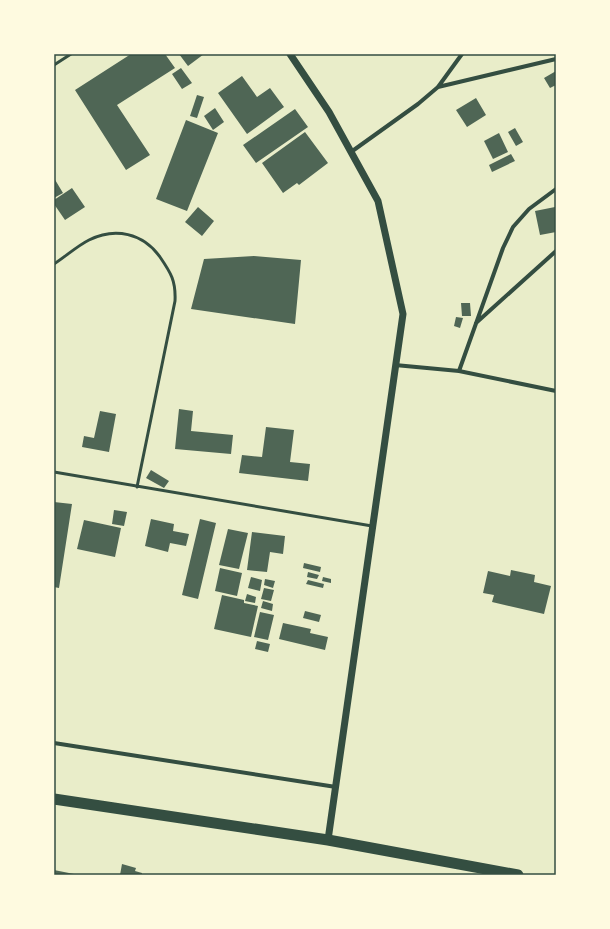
<svg xmlns="http://www.w3.org/2000/svg" width="610" height="929" viewBox="0 0 610 929" font-family="'PT Serif',serif">
	<style>
		.building { fill: #4f6655 }
		.lines { fill: none; stroke-linecap: round; stroke-linejoin: round }
		.service { stroke: #344e41; stroke-width: 3 }
		.minor { stroke: #344e41; stroke-width: 4 }
		.tertiary { stroke: #344e41; stroke-width: 7 }
		.trunk { stroke: #344e41; stroke-width: 11 }
		.neatline { fill: none; stroke: #344e41; stroke-width: 1.5 }
	</style>
	<rect width="100%" height="100%" fill="#e9edc9"/>
	<!-- building -->
	<path class="building" d="M131 54H165L175 68 117 105 150 155 126 170 75 90Z
		M179 54H204L188 66Z
		M181 68 192 83 182 89 172 74Z
		M556 71V85L550 88 544 78Z
		M242 76 257 97 270 88 284 107 247 134 218 93Z
		M197 95 204 97 197 118 190 116Z
		M476 98 486 115 467 127 456 110Z
		M215 108 224 122 213 130 204 116Z
		M295 109 308 127 256 163 243 145Z
		M186 120 218 133 187 211 156 199Z
		M515 128 523 142 516 146 508 132Z
		M305 132 328 163 299 185 297 183 283 193 262 163Z
		M499 133 508 152 493 159 484 141Z
		M511 154 515 161 492 172 489 165Z
		M54 178 63 193 54 198Z
		M72 188 85 207 65 220 54 204V200Z
		M198 207 214 221 202 236 185 222Z
		M555 207 556 232 540 235 535 211Z
		M254 256 301 260 295 324 191 309 204 259Z
		M461 303H470L471 316H462Z
		M456 317 463 318 460 328 454 326Z
		M179 409 193 411 191 431 233 435 231 454 175 449Z
		M100 411 116 414 109 452 82 447 84 436 94 438Z
		M266 427 294 430 290 462 310 464 308 481 239 473 242 455 262 457Z
		M151 470 169 481 164 488 146 478Z
		M54 502 72 504 59 588 54 587Z
		M114 510 127 512 124 526 112 524Z
		M151 519 174 524 173 531 189 534 186 546 170 543 168 552 145 546Z
		M200 519 216 523 198 599 182 595Z
		M84 520 121 528 115 557 77 549Z
		M228 529 248 533 239 569 219 565Z
		M252 532 285 536 283 554 270 552 267 572 247 570Z
		M304 563 321 567 320 572 303 568Z
		M220 568 242 573 237 596 215 591Z
		M511 570 535 575 534 582 551 586 544 614 492 602 494 595 483 593 488 571 510 576Z
		M308 572 319 575 317 579 307 577Z
		M251 577 262 580 260 591 248 588Z
		M323 577 331 579V583L322 581Z
		M265 579 275 581 273 588 264 585Z
		M308 580 324 584 323 588 306 584Z
		M264 588 274 590 271 601 261 599Z
		M247 594 256 597 255 603 245 601Z
		M222 595 244 600V603L258 606 251 637 214 629Z
		M263 601 273 604 272 611 261 608Z
		M305 611 321 615 319 622 303 618Z
		M260 612 274 615 268 640 254 637Z
		M283 623 311 629 310 633 328 637 325 650 279 639Z
		M257 641 270 644 268 652 255 649Z
		M122 864 136 868 135 871 142 873V875H120Z
		M54 870 74 874V875H54Z"/>
	<g class="lines">
		<!-- service -->
		<path class="service" d="M54 65 71 54
			M54 264C65 257 77 246 89 240 115 227 143 233 160 257 171 273 176 281 175 301L137 487
			M54 472 372 526"/>
		<!-- minor -->
		<path class="minor" d="M438 87 556 59
			M351 152 418 104 438 87 462 54
			M476 323 556 251
			M395 365 459 371 556 391
			M459 371 503 248 513 227 529 209 556 189
			M54 743 336 787"/>
		<!-- tertiary -->
		<path class="tertiary" d="M290 54 329 112 378 201 403 314 328 840"/>
		<!-- trunk -->
		<path class="trunk" d="M54 799 328 840 518 875"/>
	</g>
	<!-- border -->
	<rect width="610" height="929" fill="none" stroke="#fefae0" stroke-width="110"/>
	<rect x="55" y="55" width="500" height="819" class="neatline"/>
</svg>
